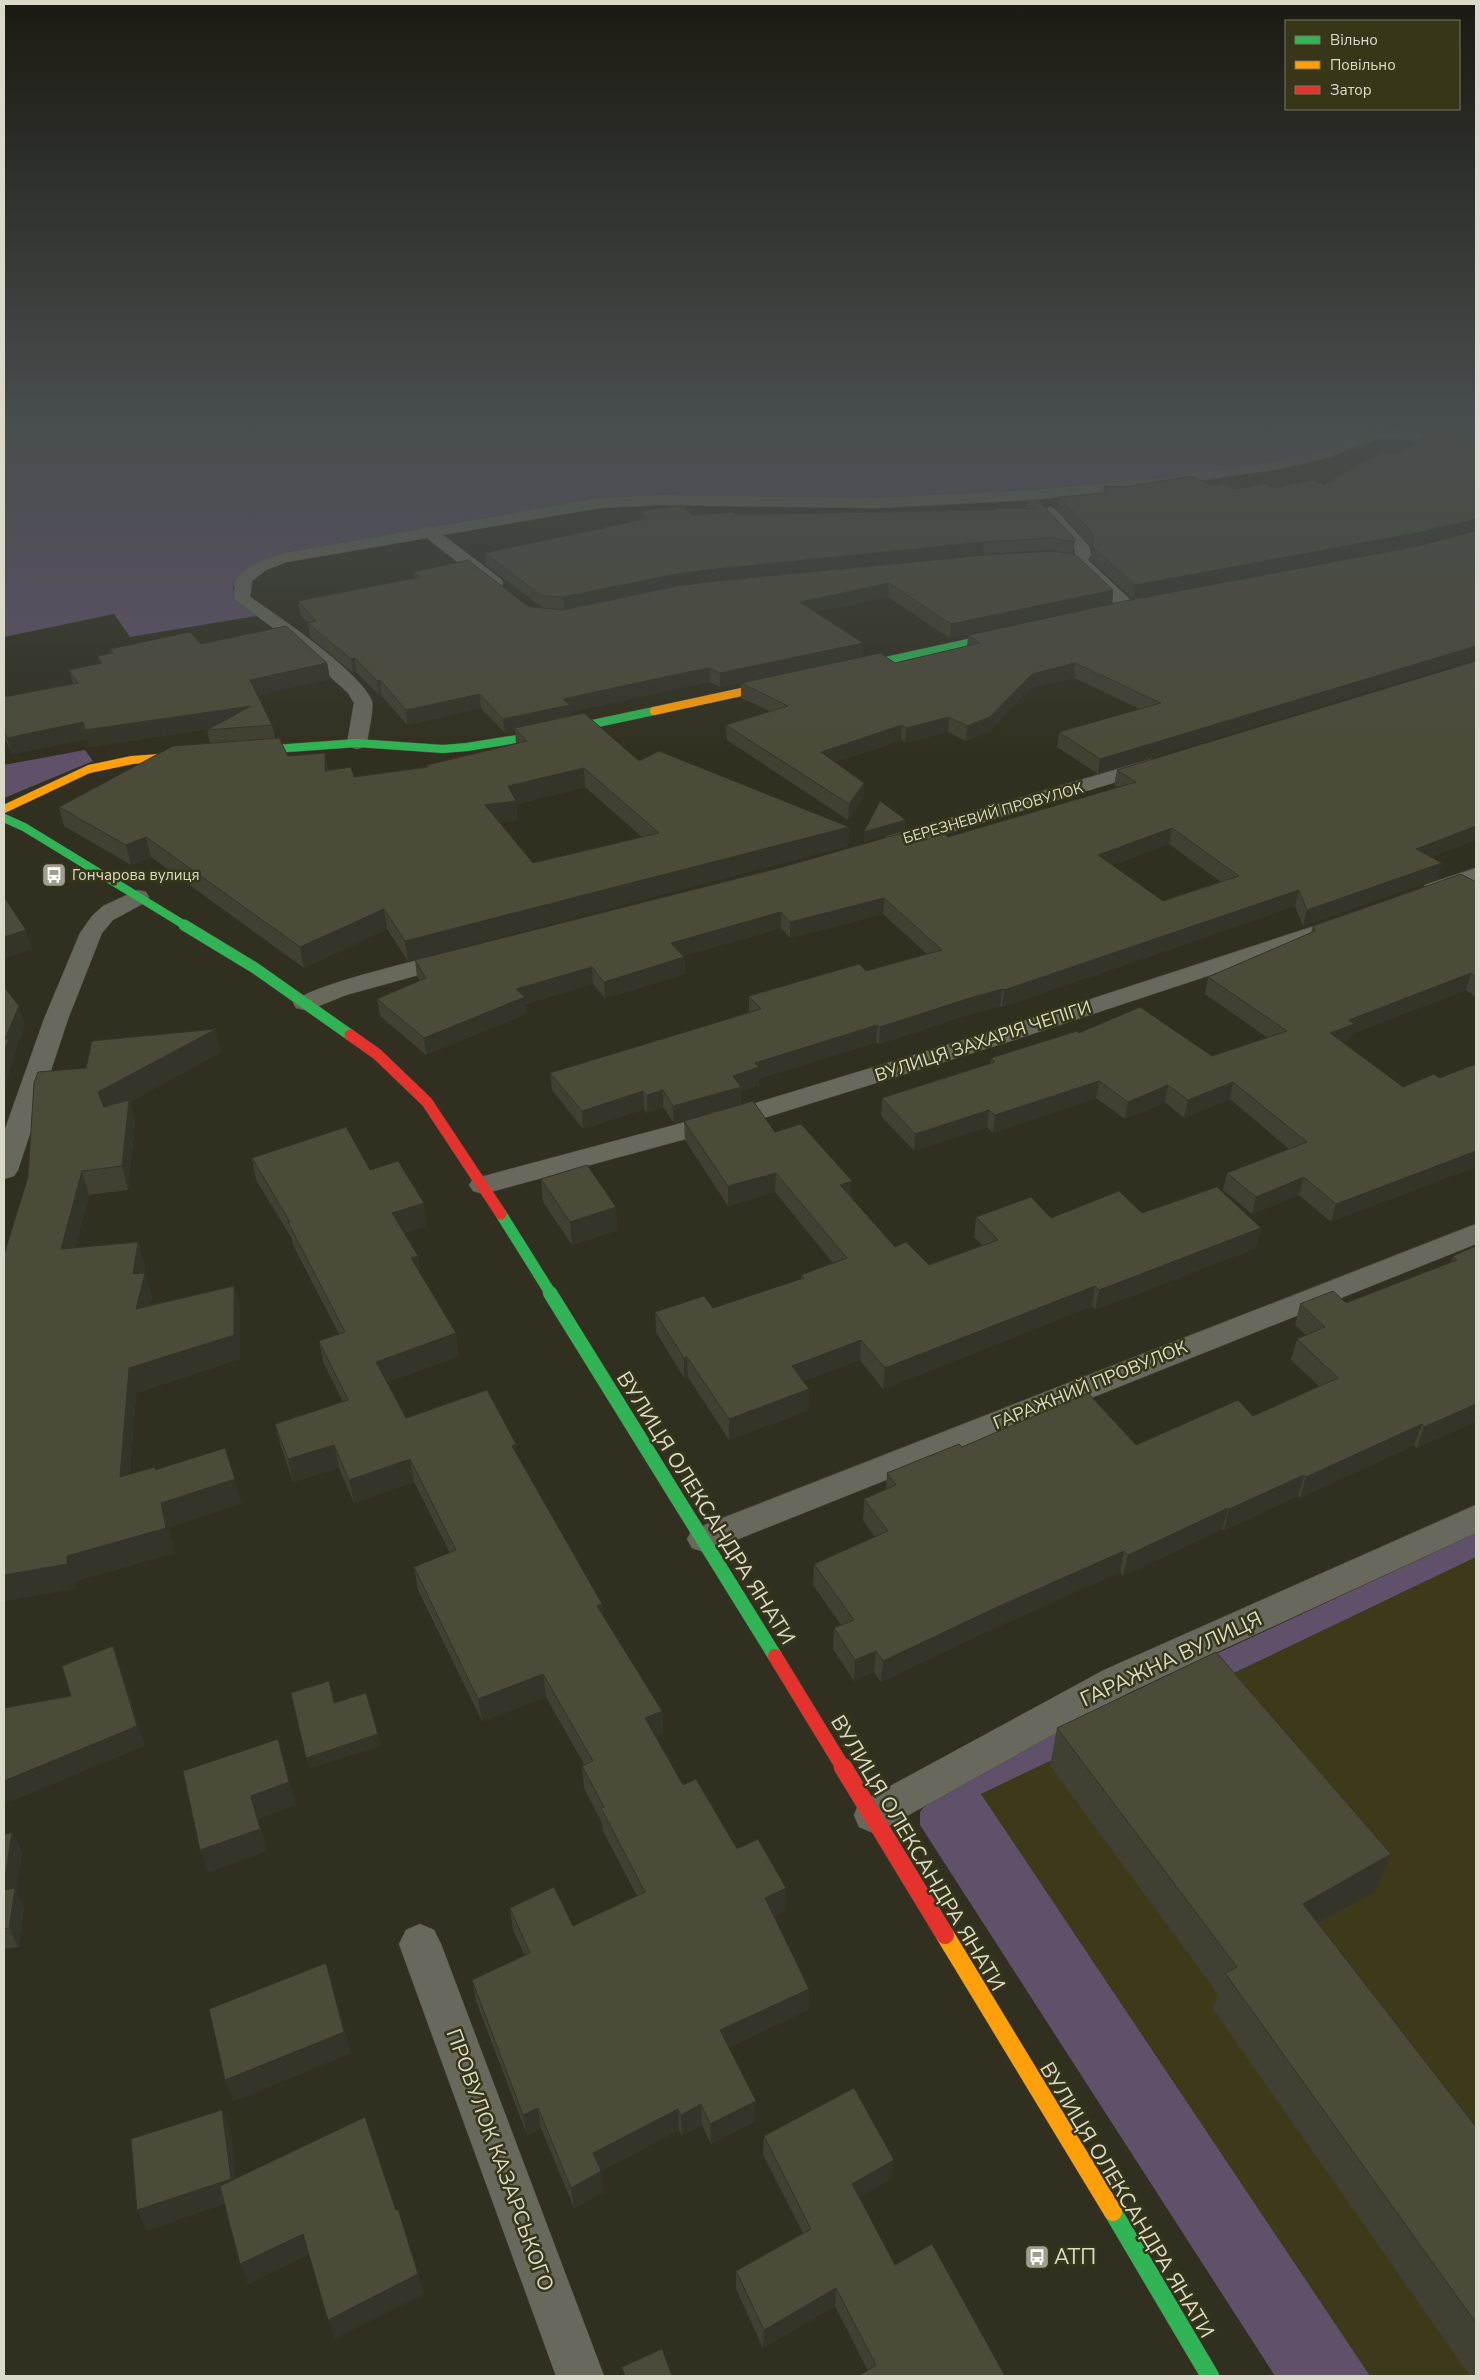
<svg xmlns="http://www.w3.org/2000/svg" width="1480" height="2380" viewBox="0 0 1480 2380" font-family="'Nunito Sans',sans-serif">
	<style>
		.built { fill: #3c3a18 }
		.green { fill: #5f516a }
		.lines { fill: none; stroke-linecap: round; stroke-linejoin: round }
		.street-casing { stroke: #4e4d40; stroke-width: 1 }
		.fast-far4-casing { stroke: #4e4d40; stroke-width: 7 }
		.fast-far3-casing { stroke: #4e4d40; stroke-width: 9 }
		.fast-far2-casing { stroke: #4e4d40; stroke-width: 12 }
		.fast-far1-casing { stroke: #4e4d40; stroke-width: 15 }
		.fast-casing { stroke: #4e4d40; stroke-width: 19 }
		.slow-far1-casing { stroke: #4e4d40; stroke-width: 9 }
		.slow-casing { stroke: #4e4d40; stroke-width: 19 }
		.jam-far2-casing { stroke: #4e4d40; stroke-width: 12 }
		.jam-far1-casing { stroke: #4e4d40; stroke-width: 15 }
		.jam-casing { stroke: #4e4d40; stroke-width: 19 }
		.street { fill: #68685c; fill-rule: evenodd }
		.fast-far4 { stroke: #30b455; stroke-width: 6 }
		.fast-far3 { stroke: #30b455; stroke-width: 8 }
		.fast-far2 { stroke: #30b455; stroke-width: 11 }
		.fast-far1 { stroke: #30b455; stroke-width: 14 }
		.fast { stroke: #30b455; stroke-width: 18 }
		.slow-far1 { stroke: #ff9f0a; stroke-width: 8 }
		.slow { stroke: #ff9f0a; stroke-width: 18 }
		.jam-far2 { stroke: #e5322d; stroke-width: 11 }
		.jam-far1 { stroke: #e5322d; stroke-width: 14 }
		.jam { stroke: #e5322d; stroke-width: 18 }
		.wall { fill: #414032; fill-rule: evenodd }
		.shaded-wall { fill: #353429 }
		.building { fill: #4c4b3a; stroke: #353429; fill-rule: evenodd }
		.labels { text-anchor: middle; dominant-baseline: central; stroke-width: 5; stroke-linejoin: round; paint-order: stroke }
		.far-street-label { font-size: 15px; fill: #dbdaca; stroke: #383619 }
		.far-poi-label { font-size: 15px; fill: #dbdaca; stroke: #383619; text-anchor: start }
		.street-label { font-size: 18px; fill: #dbdaca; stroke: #383619 }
		.near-street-label { font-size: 21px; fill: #dbdaca; stroke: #383619 }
		.near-poi-label { font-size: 21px; fill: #dbdaca; stroke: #383619; text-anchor: start }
	</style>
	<rect width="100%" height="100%" fill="#313020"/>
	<!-- built -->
	<path class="built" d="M1476 1557V2376H1370L981 1794Z"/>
	<!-- green -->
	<path class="green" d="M4 419H1396L1385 431 1300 459 1124 485 918 499H641L272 558C251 566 243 568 233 588L237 597 256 616 130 637 114 614 4 637Z
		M85 750 93 761 4 798V765Z
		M1476 1533V1557L981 1794 1370 2376H1275L920 1825V1812L934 1795 1128 1695Z"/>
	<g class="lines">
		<defs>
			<path id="street" d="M1378 430H1398L1476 443V451L1398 438H1380L1326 458 1279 469 1170 485 1033 500 876 508 660 505 600 508 443 535 501 579 503 583 501 587H489L427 538 287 562 266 570 252 581 250 597C278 616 361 672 372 701 374 709 368 734 367 743L364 747 357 749 350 747 347 743 354 703 348 693 291 641 234 599 235 581 242 572 262 560 284 553 421 529 428 526 433 527 600 498 660 495 876 498 1033 490 1170 477 1279 461 1316 452Z
				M1050 507 1055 509 1089 546 1091 555 1088 560 1134 603 1137 607 1134 611H1122L1073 564 1071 561 1075 555V550L1042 512Z
				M1152 759 1159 761 1162 765 1159 769 902 847 894 848 886 847 883 842 886 837Z
				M1476 868V881L1441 895 1433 897 1425 895 1422 890 1425 885Z
				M138 890 146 892 149 897 146 902 113 920 102 933 68 1019 18 1170 14 1176 4 1179V1132L44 1019 80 933 92 916 103 906Z
				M1336 919 1344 921 1347 926 1344 931 1014 1040 767 1117 483 1194 473 1191 469 1185 473 1179 749 1105 996 1030Z
				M451 952 459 954 463 959 459 964 346 995 314 1008 305 1010 296 1008 293 1003C305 986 424 959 451 952Z
				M1476 1224V1244L716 1548 704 1552 692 1548 687 1539 692 1530Z
				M1476 1505V1533L1130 1692 887 1827 873 1833 859 1827 854 1815 859 1803 1104 1670Z
				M420 1924 434 1930 441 1944 604 2376H556L399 1944 406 1930Z"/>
			<path id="fast-far4" d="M976 641 1002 635"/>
			<path id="fast-far3" d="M854 668 982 640
				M247 751 357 743 443 749 467 747 536 736 654 711
				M4 818 24 827 186 926"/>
			<path id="fast-far2" d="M184 925 255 968 350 1035
				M501 1214 551 1294"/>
			<path id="fast-far1" d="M550 1293 775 1656"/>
			<path id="fast" d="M1113 2212 1210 2376"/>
			<path id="slow-far1" d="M654 711 778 684
				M4 809 89 769 132 760 187 756"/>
			<path id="slow" d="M945 1935 1113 2212"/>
			<path id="jam-far2" d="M350 1035 377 1054 427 1102 501 1214"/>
			<path id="jam-far1" d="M775 1656 844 1769"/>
			<path id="jam" d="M843 1767 945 1935"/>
		</defs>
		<!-- street casing -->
		<use href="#street" class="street-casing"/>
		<!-- fast-far4 casing -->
		<use href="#fast-far4" class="fast-far4-casing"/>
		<!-- fast-far3 casing -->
		<use href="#fast-far3" class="fast-far3-casing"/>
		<!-- fast-far2 casing -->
		<use href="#fast-far2" class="fast-far2-casing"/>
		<!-- fast-far1 casing -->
		<use href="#fast-far1" class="fast-far1-casing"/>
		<!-- fast casing -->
		<use href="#fast" class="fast-casing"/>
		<!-- slow-far1 casing -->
		<use href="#slow-far1" class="slow-far1-casing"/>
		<!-- slow casing -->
		<use href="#slow" class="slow-casing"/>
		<!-- jam-far2 casing -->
		<use href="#jam-far2" class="jam-far2-casing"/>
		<!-- jam-far1 casing -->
		<use href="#jam-far1" class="jam-far1-casing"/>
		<!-- jam casing -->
		<use href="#jam" class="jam-casing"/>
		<!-- street -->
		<use href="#street" class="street"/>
		<!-- fast-far4 -->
		<use href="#fast-far4" class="fast-far4"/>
		<!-- fast-far3 -->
		<use href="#fast-far3" class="fast-far3"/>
		<!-- fast-far2 -->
		<use href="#fast-far2" class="fast-far2"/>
		<!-- fast-far1 -->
		<use href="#fast-far1" class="fast-far1"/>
		<!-- fast -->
		<use href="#fast" class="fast"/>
		<!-- slow-far1 -->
		<use href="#slow-far1" class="slow-far1"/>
		<!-- slow -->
		<use href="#slow" class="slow"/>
		<!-- jam-far2 -->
		<use href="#jam-far2" class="jam-far2"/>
		<!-- jam-far1 -->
		<use href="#jam-far1" class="jam-far1"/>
		<!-- jam -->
		<use href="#jam" class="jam"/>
	</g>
	<!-- wall -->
	<path class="wall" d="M1476 419V660L1475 659 1098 774 1057 747 1059 732 1140 709 1074 678 1030 688 989 732 966 741 948 732 905 743 901 740 835 762 864 783 863 798 848 820 727 740 726 725 770 711 741 698V683L895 663 967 646 968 635 1418 546 1476 531 1414 546 1133 599 1090 560 1092 550 1090 545 1057 510 1059 497 1103 493 1104 486H1212L1234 489 1275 488 1324 485 1396 454 1445 435 1447 424Z
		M1027 501 1075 542 1073 553 1113 590 1112 604 950 638 888 597 815 612 863 643V657L720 687 710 682 570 712 571 716 639 761 849 827 848 846 408 961 387 929 304 968 151 857 131 865 64 826 59 807 210 743 207 730 208 729 89 747 87 739 12 754 4 737V697L73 684 69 670 100 664 98 656 111 653 110 649 201 644 327 663 330 679 258 695 272 725 275 738 288 756 325 753 328 770 354 777 427 767V765L516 743 515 731 505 733 481 708 407 725 381 695H379L357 673H353L310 637 308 623 300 615 298 601 414 578 413 572 529 607 543 608 486 565 485 553 642 520 641 511 693 515 994 510 1027 509ZM1051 550 1062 552 717 581 983 554ZM585 787 642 837 533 863 499 823 517 820 516 804Z
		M1117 770 1476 840 1431 857 1438 879 1303 926 1295 906 1002 1007 1000 1006 971 1014 879 1044 876 1042 759 1079V1085L741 1091V1104L674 1123 663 1107 647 1113 644 1109 583 1129 552 1090 550 1073 749 1013V996L866 971 927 954 883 914 790 938 781 928 684 956V957L685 974 605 998 593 984 525 1004 526 1014 426 1055 380 1016 377 999 420 981 417 977 415 960 932 833 948 837 1119 788 1114 785ZM1169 844 1221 882 1163 901 1112 865Z
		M1476 882V997L1466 990 1351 1034 1350 1041 1344 1043 1403 1087 1331 1222 1299 1195 1252 1214 1223 1190 1227 1173 1289 1149 1230 1099 1184 1118 1165 1102 1125 1119 1096 1098 993 1133 987 1127 914 1151 881 1116 882 1098 990 1064 991 1058 1079 1033 1212 1056 1268 1038 1205 994 1208 977 1311 933 1313 926Z
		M221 1052 130 1102 135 1123 128 1190 89 1195 75 1248 145 1266 144 1273 152 1297 150 1305 234 1286 240 1310V1359L136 1393 130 1474 156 1470 241 1503 169 1527 174 1553 76 1581V1588L4 1601V1255L86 1068Z
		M684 1121 775 1132 851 1198 895 1247 929 1265 982 1245 974 1237 976 1217 1051 1218 1142 1213 1256 1248 1095 1310 1092 1306 883 1389 860 1360 803 1381 809 1389 808 1410 729 1440 688 1377 684 1378 656 1332 655 1312 713 1308 801 1279V1275L833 1263 775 1192 728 1206 685 1140Z
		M252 1158 370 1170 427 1226 404 1233 418 1256 420 1274 456 1333 459 1356 387 1382 406 1418 517 1455 602 1604 603 1616 662 1711 663 1733 656 1737 683 1785 737 1849 786 1888 785 1910 774 1916 809 1989 808 2010 729 2047 755 2121 711 2144 702 2125 682 2136 679 2130 600 2171 603 2192 574 2208 541 2128 527 2135 476 2001 472 1980 525 1956 513 1930 510 1908 573 1926 637 1896 603 1831 602 1823 584 1788 582 1766 584 1764 546 1697 482 1721 418 1590 414 1567 450 1553 414 1482 354 1503 339 1468 293 1482 281 1447 275 1424 343 1402 324 1364 319 1341 339 1334 293 1245 292 1239 256 1180Z
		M541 1179 618 1230 572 1245 543 1202Z
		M1476 1246V1421L1417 1448 1414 1445 1300 1498 1298 1496 1224 1530 1222 1529 1123 1576 1120 1572 992 1629 881 1682 874 1672 854 1681 833 1649 834 1628 841 1625 813 1585 814 1564 875 1537 863 1520 864 1499 886 1490 887 1473 962 1447 1136 1445 1253 1416 1319 1386 1291 1360 1297 1339 1306 1335 1295 1325 1300 1304 1346 1303 1451 1262 1453 1256Z
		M1057 1728 1391 1854 1375 1892 1319 1924 1476 2127V2376H1470L1213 2009 1218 1994 1050 1766Z
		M4 1835 22 1852 16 1890 24 1908 18 1947 4 1949Z
		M764 2136 891 2179 859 2197 895 2265 1005 2376 868 2371 835 2306 763 2348 736 2289V2271L803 2233 763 2155Z"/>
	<!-- shaded-wall -->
	<path class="shaded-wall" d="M1476 519V531L1414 546 1133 599 1135 585Z
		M984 542 983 554 717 581 564 610 563 597 676 574 717 569Z
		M889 583 888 597 799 616 800 602Z
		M1113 590 1112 604 950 638 951 624Z
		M863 643V657L720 687V673Z
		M1476 646 1475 659 1098 774 1100 759Z
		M355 658 357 673H353L351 659Z
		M327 663 330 679 253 696 250 680Z
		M1075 663 1074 678 1030 688 989 732 966 741 967 726 1032 674Z
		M709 668 710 682 570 712 571 719 515 728V731L505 733 503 719 563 699Z
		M380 680 381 695H379L377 681Z
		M480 694 481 708 407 725 406 710Z
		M251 706 254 722 89 747 87 739 12 754 7 738 83 722Z
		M949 717 948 732 905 743 906 728Z
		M902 725 901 740 821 767V752Z
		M325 753 328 772 325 771Z
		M584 768 585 787 516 804 517 820 487 825 485 805 508 786Z
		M864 783 863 798 848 820 849 804Z
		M906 820 905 830 864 842V832Z
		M1476 826V840L1411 865 1416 849Z
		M849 827 848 846 408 961 405 941Z
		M1172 828 1169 844 1096 871 1098 855Z
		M146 837 151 857 131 865 126 845Z
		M1442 863 1438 879 1303 926 1307 910Z
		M1299 890 1295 906 1002 1007 1004 990Z
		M884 898 883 914 790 938V922Z
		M384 909 387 929 304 968 300 947Z
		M781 912V928L671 960V943Z
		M26 930 32 949 4 959V937Z
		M684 957 685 974 605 998 604 982Z
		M592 967 593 984 525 1004 526 1014 426 1055 424 1038 516 989Z
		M1471 973 1466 990 1351 1034 1350 1041 1326 1050 1330 1033 1349 1020Z
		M1002 989 1000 1006 971 1014 879 1044 880 1027 973 997Z
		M19 1006 25 1026 14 1054 15 1059 4 1086V1051L5 1039Z
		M877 1025 876 1042 759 1079V1085L741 1091V1104L674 1123 673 1106 733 1076 755 1063Z
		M216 1029 221 1052 130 1102 135 1123 128 1190 122 1166 104 1116 98 1092Z
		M1099 1081 1096 1098 993 1133 995 1115Z
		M1233 1082 1230 1099 1184 1118 1188 1100Z
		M1168 1085 1165 1102 1125 1119 1128 1102Z
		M663 1090V1107L647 1113V1095Z
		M643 1091 644 1109 583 1129 582 1111Z
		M989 1110 987 1127 914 1151 915 1134Z
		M1476 1151V1167L1331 1222 1336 1204Z
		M82 1171 89 1195 68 1274 61 1249Z
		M776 1173 775 1192 728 1206V1186Z
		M1304 1177 1299 1195 1252 1214 1256 1197Z
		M852 1181 851 1201 840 1185Z
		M424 1203 427 1226 396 1236 392 1213Z
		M616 1207 618 1230 572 1245 570 1222Z
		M1261 1228 1256 1248 1095 1310 1099 1290Z
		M138 1242 145 1266 142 1287 145 1273 152 1297 143 1333 136 1309 133 1274Z
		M418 1256 421 1279 411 1258Z
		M234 1286 240 1310V1359L136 1393 128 1501 120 1477 129 1368Z
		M1095 1286 1092 1306 883 1389 885 1368Z
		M456 1333 459 1356 381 1385 376 1362Z
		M861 1340 860 1360 791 1386 792 1366Z
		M687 1357 688 1377 684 1378V1358Z
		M809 1389 808 1410 729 1440V1419Z
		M1476 1404V1421L1417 1448 1424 1427Z
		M1422 1424 1414 1445 1300 1498 1306 1477Z
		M516 1444 519 1468 512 1446Z
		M334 1445 339 1468 293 1482 288 1459Z
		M410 1459 414 1482 354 1503 349 1480Z
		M1304 1475 1298 1496 1224 1530 1229 1509Z
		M235 1479 241 1503 169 1527 174 1553 76 1581V1588L4 1601V1575L67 1556 161 1503Z
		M1228 1508 1222 1529 1123 1576 1128 1555Z
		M1124 1551 1120 1572 992 1629 881 1682 883 1661 995 1608Z
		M602 1604 604 1627 597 1606Z
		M113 1646 120 1666 145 1746 4 1804V1781Z
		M876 1651 874 1672 854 1681 855 1660Z
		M543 1674 546 1697 482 1721 478 1699Z
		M662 1711 663 1733 647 1741 645 1718Z
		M378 1734 381 1746 309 1769 306 1758Z
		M278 1739 296 1805 259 1819 267 1851 208 1873 200 1850 251 1796Z
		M12 1832 22 1852 16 1890 24 1908 18 1947 9 1928 4 1892V1884Z
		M1391 1854 1375 1892 1289 1940 1303 1904Z
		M786 1888 785 1910 765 1920V1898Z
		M326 1963 351 2053 233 2102 225 2080Z
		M809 1989 808 2010 720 2051V2030Z
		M756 2101 755 2121 711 2144 710 2124Z
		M701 2104 702 2125 682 2136 681 2115Z
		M538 2108 541 2128 527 2135 523 2115Z
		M678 2109 679 2130 595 2173 593 2153Z
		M222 2110 231 2131 239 2199 147 2231 137 2210Z
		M894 2160 891 2179 850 2203 852 2184Z
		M601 2171 603 2192 574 2208 571 2188Z
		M303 2234 311 2254 248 2284 240 2264Z
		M418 2274 424 2294 335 2339 328 2320Z
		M836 2288 835 2306 763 2348 764 2330Z"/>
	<!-- building -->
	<path class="building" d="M1456 419H1476V429L1447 424Z
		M1432 433 1476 440V519L1417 533 1135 585 1092 546 1094 541 1092 532 1059 497 1106 493 1104 486 1125 487 1192 476 1212 486 1223 484 1234 489 1265 484 1275 488 1311 480 1324 485 1382 451 1396 454Z
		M1038 500 1075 539V542L1052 538 984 542 717 569 676 574 563 597 542 596 485 553 649 518 641 511 682 505 693 515 734 512 735 514H770L994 510V508L1035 509 1027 501Z
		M1476 531V646L1100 759 1059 732 1161 703 1075 663 1032 674 990 717 967 726 949 717 906 728 902 725 821 752 864 783 849 804 726 725 788 706 741 683 880 653 895 663 980 643 968 635 1130 600 1418 546Z
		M1052 551 1075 554 1113 590 951 624 889 583 800 602 863 643 720 673 709 668 678 674 563 699 570 705 503 719 480 694 406 710 380 680 377 681 355 658 351 659 308 623 316 621 298 601 420 577 413 572 468 560 529 607 563 610 677 586 717 581 984 555Z
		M286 626 327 663 250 680 272 725 207 730 251 706 85 730 83 722 7 738 4 730V697L78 683 69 670 102 663 98 656 113 653 110 649 190 632 201 644Z
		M1476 661V826L1416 849 1442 863 1307 910 1299 890 1004 990 1002 989 973 997 880 1027 877 1025 755 1063 759 1067 733 1076 741 1087 673 1106 663 1090 647 1095 643 1091 582 1111 550 1073 761 1009 749 996 859 964 866 971 942 950 884 898 790 922 781 912 671 943 684 957 604 982 592 967 516 989 525 997 424 1038 377 999 426 978 415 960 783 867 923 827 932 833 941 831 948 837 1136 782 1117 770ZM1172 828 1239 876 1163 901 1098 855Z
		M584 713 639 761 659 751 849 827 405 941 384 909 300 947 146 837 126 845 59 807 173 746 279 738 288 756 325 753V771L351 767 354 777 428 767 427 765 527 741 515 728ZM584 768 659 833 533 863 485 805 516 801 508 786Z
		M880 801 906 820 864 832Z
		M1461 874 1476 882V977L1471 973 1349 1020 1354 1024 1330 1033 1403 1087 1434 1074 1439 1078 1476 1064V1151L1336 1204 1304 1177 1256 1197 1227 1173 1307 1142 1233 1082 1188 1100 1168 1085 1128 1102 1099 1081 995 1115 989 1110 915 1134 882 1098 995 1062 991 1058 1077 1031 1079 1033 1140 1007 1212 1056 1287 1031 1208 977 1315 931 1313 926Z
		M4 897 26 930 4 937Z
		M4 987 19 1006 5 1039H9L4 1051Z
		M216 1029 98 1092 104 1107 129 1100 122 1166 82 1171 61 1249 138 1242 133 1274 145 1273 136 1309 234 1286V1335L129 1368 120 1477 155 1467V1470L225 1448 235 1479 161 1503 166 1528 67 1556V1564L4 1575V1255L28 1177 34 1083 38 1072 86 1068 92 1041Z
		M753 1101 775 1132 801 1124 852 1181 840 1185 895 1247 906 1242 929 1265 998 1240 976 1217 1031 1197 1051 1218 1119 1191 1142 1213 1217 1187 1261 1228 1099 1290 1095 1286 885 1368 861 1340 792 1366 809 1389 729 1419 687 1357 684 1358 655 1312 704 1296 713 1308 804 1278 801 1275 847 1258 776 1173 728 1186 684 1121Z
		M346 1127 370 1170 398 1161 424 1203 392 1213 418 1256 411 1258 456 1333 376 1362 406 1418 487 1390 516 1444 512 1446 602 1604 597 1606 662 1711 645 1718 683 1785 696 1779 737 1849 758 1839 786 1888 765 1898 809 1989 720 2030 756 2101 710 2124 701 2104 681 2115 678 2109 593 2153 601 2171 571 2188 538 2108 523 2115 472 1980 530 1953 510 1908 554 1887 573 1926 645 1892 601 1808 604 1807 582 1766 593 1761 543 1674 478 1699 414 1567 456 1550 410 1459 349 1480 334 1445 288 1459 275 1424 348 1400 319 1341 345 1332 288 1222H290L252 1158Z
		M587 1165 616 1207 570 1222 541 1179Z
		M1476 1246V1404L1424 1427 1422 1424 1306 1477 1304 1475 1229 1509 1228 1508 1128 1555 1124 1551 995 1608 883 1661 876 1651 855 1660 834 1628 854 1620 814 1564 888 1531 864 1499 896 1485 887 1473 959 1444 962 1447 1088 1393 1136 1445 1238 1400 1253 1416 1338 1378 1297 1339 1325 1327 1300 1304 1333 1291 1346 1303 1457 1260 1453 1256Z
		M113 1646 137 1726 4 1781V1708L71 1696 62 1666Z
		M1216 1652 1391 1854 1303 1904 1476 2127V2323L1225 1973 1237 1967 1057 1728Z
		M329 1681 334 1703 366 1693 378 1734 306 1758 291 1693Z
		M278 1739 289 1782 251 1796 260 1829 200 1850 183 1771Z
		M12 1832 4 1884V1835Z
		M15 1888 9 1928 4 1929V1890Z
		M326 1963 344 2032 225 2080 209 2009Z
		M854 2088 894 2160 852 2184 895 2265 932 2244 1005 2376H859L876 2365 836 2288 764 2330 736 2271 811 2229 764 2136Z
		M222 2110 231 2179 137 2210 131 2139Z
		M365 2117 396 2211 398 2209 418 2274 328 2320 303 2234 240 2264 220 2186Z
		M662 2349 672 2376H625L622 2367Z"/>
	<!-- sky -->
	<linearGradient id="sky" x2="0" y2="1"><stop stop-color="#1b1a12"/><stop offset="0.56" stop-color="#484e4e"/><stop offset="1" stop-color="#484e4e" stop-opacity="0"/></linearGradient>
	<rect width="1480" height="752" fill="url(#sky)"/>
	<!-- icons -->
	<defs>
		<symbol id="bus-square" viewBox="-11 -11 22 22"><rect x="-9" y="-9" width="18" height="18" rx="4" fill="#a09e8e" stroke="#383619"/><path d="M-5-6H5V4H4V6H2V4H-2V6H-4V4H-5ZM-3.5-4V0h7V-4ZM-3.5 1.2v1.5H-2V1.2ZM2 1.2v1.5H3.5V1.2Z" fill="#fff"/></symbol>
	</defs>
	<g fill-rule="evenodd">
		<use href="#bus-square" x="40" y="861" width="28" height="28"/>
		<use href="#bus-square" x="1023" y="2243" width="28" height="28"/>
	</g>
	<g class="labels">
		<!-- far-street labels -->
		<g class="far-street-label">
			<text transform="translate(993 813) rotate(-16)">БЕРЕЗНЕВИЙ ПРОВУЛОК</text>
		</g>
		<!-- far-poi labels -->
		<g class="far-poi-label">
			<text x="72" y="875">Гончарова вулиця</text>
		</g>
		<!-- street labels -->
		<g class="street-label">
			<text transform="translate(983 1041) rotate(-18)">ВУЛИЦЯ ЗАХАРІЯ ЧЕПІГИ</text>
			<text transform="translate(1090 1385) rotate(-22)">ГАРАЖНИЙ ПРОВУЛОК</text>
		</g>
		<!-- near-street labels -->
		<g class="near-street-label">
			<text transform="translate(706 1508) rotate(58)">ВУЛИЦЯ ОЛЕКСАНДРА ЯНАТИ</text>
			<text transform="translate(1171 1659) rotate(-25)">ГАРАЖНА ВУЛИЦЯ</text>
			<text transform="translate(918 1853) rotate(59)">ВУЛИЦЯ ОЛЕКСАНДРА ЯНАТИ</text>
			<text transform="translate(500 2160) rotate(70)">ПРОВУЛОК КАЗАРСЬКОГО</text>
			<text transform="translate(1127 2200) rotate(59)">ВУЛИЦЯ ОЛЕКСАНДРА ЯНАТИ</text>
		</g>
		<!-- near-poi labels -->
		<g class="near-poi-label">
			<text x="1054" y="2257">АТП</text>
		</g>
	</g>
	<!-- border -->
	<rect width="1480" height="2380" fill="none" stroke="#dbdaca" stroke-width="10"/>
	<!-- legend -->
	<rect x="1285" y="20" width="175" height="90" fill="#383619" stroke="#797860"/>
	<rect x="1295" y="36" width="25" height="8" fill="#30b455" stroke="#797860"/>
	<text x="1330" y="45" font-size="15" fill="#dbdaca">Вільно</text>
	<rect x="1295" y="61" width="25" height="8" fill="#ff9f0a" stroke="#797860"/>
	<text x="1330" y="70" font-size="15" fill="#dbdaca">Повільно</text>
	<rect x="1295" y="86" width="25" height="8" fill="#e5322d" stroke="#797860"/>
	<text x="1330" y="95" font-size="15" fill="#dbdaca">Затор</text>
</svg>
